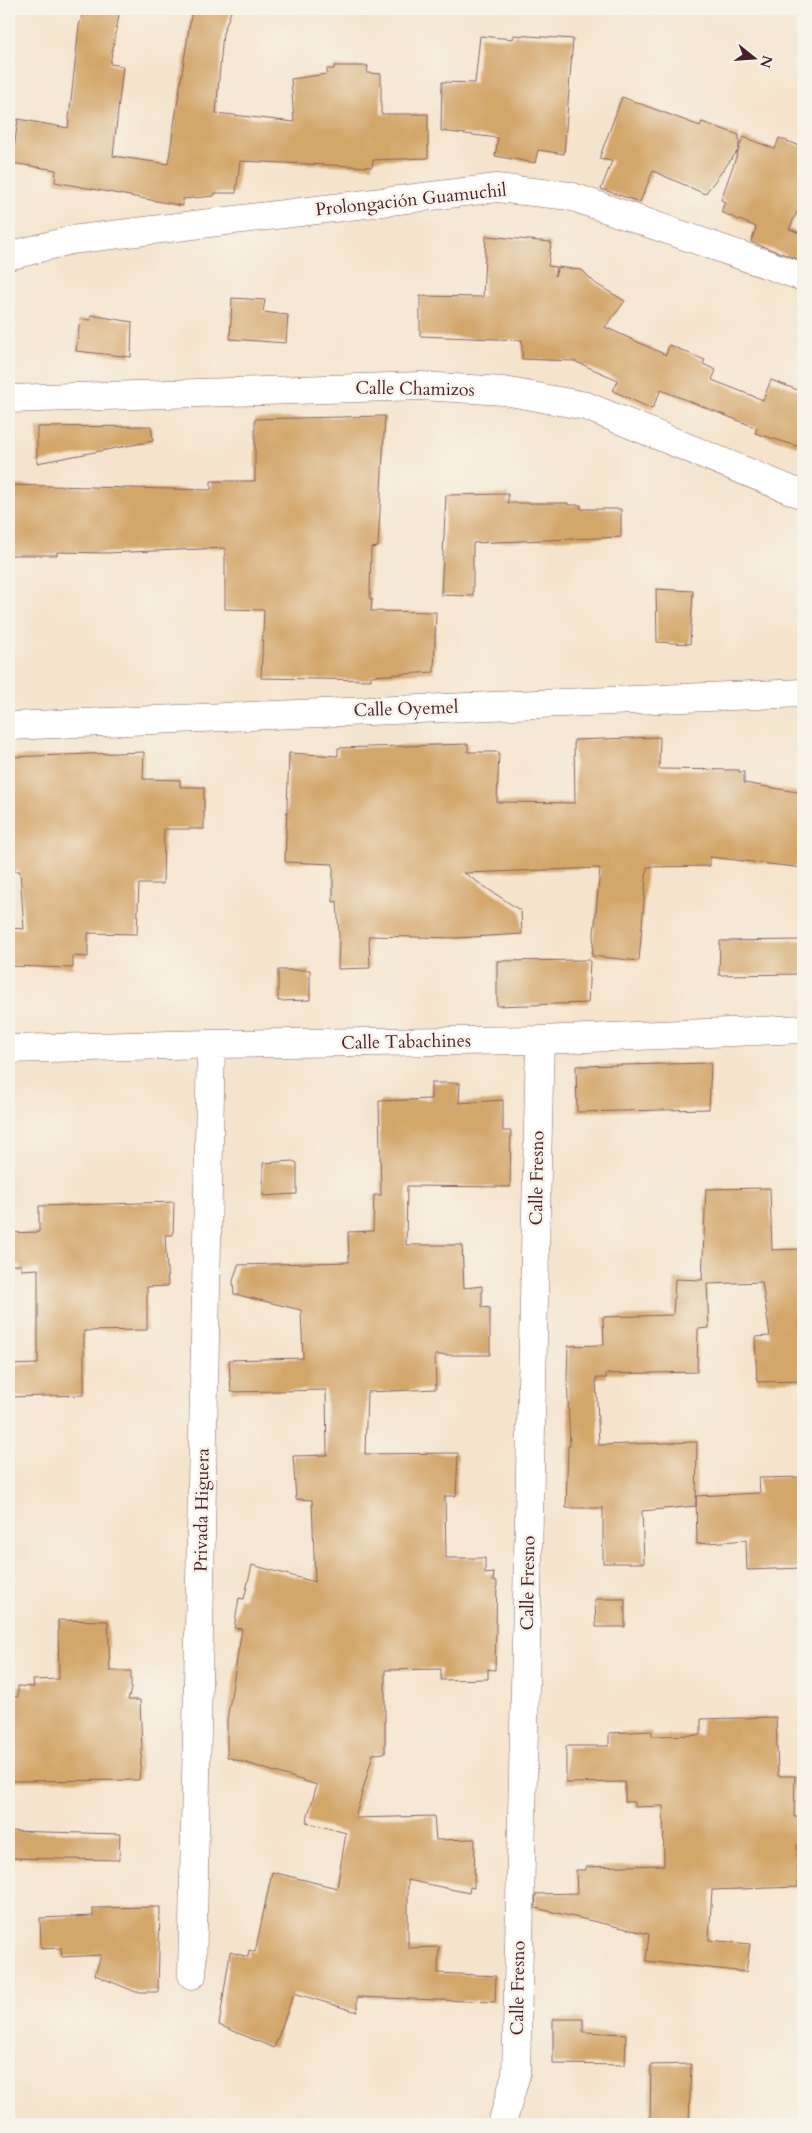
<svg xmlns="http://www.w3.org/2000/svg" width="812" height="2133" viewBox="0 0 812 2133" font-family="Cardo,serif">
	<style>
		.building { fill: #d3a66a }
		.lines { fill: none; stroke-linecap: round; stroke-linejoin: round }
		.street-casing { stroke: #866464; stroke-width: 29 }
		.secondary-casing { stroke: #866464; stroke-width: 29 }
		.street { stroke: #fff; stroke-width: 28 }
		.secondary { stroke: #fff; stroke-width: 28 }
		.labels { text-anchor: middle; dominant-baseline: central; stroke-width: 5; stroke-linejoin: round; paint-order: stroke }
		.street-label { font-size: 18px; fill: #4a1f2b; stroke: #f7f3e8 }
	</style>
	<rect width="100%" height="100%" fill="#f7f3e8"/>
	<filter id="ink" filterUnits="userSpaceOnUse"><feTurbulence type="fractalNoise" baseFrequency=".02" numOctaves="2"/><feDisplacementMap in="SourceGraphic" scale="10" xChannelSelector="R" yChannelSelector="G"/><feConvolveMatrix kernelMatrix="1 2 1 2 8 2 1 2 1" color-interpolation-filters="sRGB"/></filter>
	<filter id="wash" filterUnits="userSpaceOnUse"><feTurbulence type="fractalNoise" baseFrequency=".0096" numOctaves="4" result="noise"/><feDisplacementMap in="SourceGraphic" scale="20" xChannelSelector="R" yChannelSelector="G"/><feGaussianBlur stdDeviation="1.12" result="paint"/><feColorMatrix in="noise" values="0 0 0 0 0 0 0 0 0 0 0 0 0 0 0 0 0 1.4 0 .05"/><feComposite in="paint" operator="in"/></filter>
	<g filter="url(#wash)">
		<rect width="100%" height="100%" fill="#f5e4cd"/>
		<g id="blocks">
			<!-- building -->
			<path class="building" d="M84 9H120L110 64 123 66 113 156 168 164 192 9H232L223 33 216 113 294 122 291 79 327 74V69H334V66H368L367 73 381 74V114H428V158L373 160 372 167 240 161 236 193H215L214 196 183 199V206L55 182 56 170 12 163 18 119 68 128 79 26Z
				M514 35 573 39 564 154 538 150 535 163 495 156 498 138 441 131 442 82 475 83 480 36 513 39Z
				M622 97 700 126 702 122 739 135V149L705 194 653 171 640 202 601 189 612 161 599 159Z
				M743 137 775 149 779 138 803 147V200L789 229 803 234V261L751 242 756 227 721 212 725 202 721 200Z
				M486 236 551 242 548 266 556 267 555 276 558 267 582 270 596 284 625 301 605 327 666 355 669 345 705 360 703 364 716 370 712 380 763 400 771 380 803 392V448L755 433 757 428 661 390 652 409 613 391 618 380 574 361 522 359V340L420 336V296L483 297Z
				M232 298 265 300 263 312 288 315 286 343 230 339Z
				M91 315 132 322 131 357 76 351 80 319 91 320Z
				M385 416 378 547 371 548 370 599H372L371 611 436 612 434 672 371 676V680L261 678 264 610 225 609V548L106 553 57 552V555H9V485L211 490V481H255V419Z
				M151 426 153 441 37 463V427Z
				M508 494V503H568V505H581V509H621V537L473 543V596L441 595 446 495Z
				M656 589 693 591 690 644 657 642Z
				M660 737 659 769 739 770V772H744V783L803 793V868L710 857V866L647 867 639 961 592 956 600 868 464 873 521 911 522 934 456 938 369 936 370 968 338 969 339 936 337 901 333 902V864L285 862 289 753 338 756V748L468 744V752H499L497 802 575 803 574 740Z
				M144 752 143 779 180 780V787H204V829H164L163 884H139L137 934 88 933V957L73 956V968L9 966V928L24 929 20 871H9V757Z
				M803 940V974L719 975 720 941Z
				M590 960 588 1003 497 1006V961Z
				M278 970H310V1000L278 1001Z
				M711 1063 709 1109 577 1112 576 1066Z
				M431 1083H460L459 1103 503 1100V1131H511L510 1187 407 1186 406 1245H462L464 1288 482 1286V1307L490 1308V1355H435L436 1389 367 1392 365 1454 458 1453 456 1496H445L446 1558H485V1574L494 1573 493 1581H497L495 1670 488 1669V1679L441 1680V1669L385 1670V1753L373 1754 355 1818 434 1816 436 1840 475 1839 474 1888 470 1887 469 1893 408 1880V1948L439 1947 438 1973 496 1976 495 2002 357 1997V2012L294 1993 274 2048 219 2025 230 1952 248 1957 249 1950 255 1952 272 1872 337 1888 346 1833 306 1822 317 1785 227 1757V1720L242 1629 234 1628 239 1598 244 1599 252 1565 315 1582 312 1500 296 1499 293 1456 327 1455 326 1390 231 1392 229 1360 303 1358 301 1310 234 1294 233 1281 238 1265 349 1262 348 1232 373 1231 374 1195H381L379 1101 431 1099Z
				M293 1161 297 1163V1194L263 1196V1163Z
				M770 1188 772 1250 803 1249V1279H800V1335H803V1381L757 1382 755 1337 770 1336 762 1282 707 1284 709 1328 698 1329 697 1372 606 1374V1378H596L599 1445 697 1442 696 1506 642 1511 644 1563H603V1508H566L568 1446H570L567 1378 568 1346 604 1345 603 1317 673 1315 675 1279 702 1280 706 1189Z
				M174 1202 173 1235H165L168 1286 147 1287V1330L84 1331V1395L9 1397V1365L38 1364V1269L21 1270V1265H9V1233L39 1232V1206Z
				M803 1477V1568L747 1570 746 1540 697 1544 696 1496 760 1493 759 1478Z
				M595 1599H625V1627H596Z
				M58 1620 108 1621 110 1671H131V1689L128 1700H140L142 1750 139 1780 9 1781V1696L18 1697V1686L34 1687 33 1680 59 1679Z
				M776 1717 778 1776H795L794 1817H801V1845H797L798 1887 712 1890 709 1940 750 1944 746 1972 646 1961 649 1934 535 1908 536 1894 577 1893 576 1870H586V1867L664 1865 663 1806 635 1807V1802H625V1782L566 1783V1746H609V1733L652 1731V1736L701 1735V1719Z
				M9 1831 120 1834 119 1860 9 1858Z
				M160 1907 158 1992H136L95 1975 101 1955 62 1957 61 1948 41 1949 40 1918 93 1916V1908Z
				M553 2019H583V2032L626 2034 625 2065 553 2064Z
				M691 2064 689 2124H650L651 2065Z"/>
		</g>
	</g>
	<g filter="url(#ink)">
		<use href="#blocks" fill-opacity="0" stroke="#866464" stroke-width="1"/>
		<g class="lines">
			<defs>
				<path id="street" d="M9 399 421 386 504 391 586 406 803 495
					M9 726 803 693
					M9 1049 211 1044 540 1040 803 1029
					M192 1975 211 1044
					M502 2124 516 2074 540 1040"/>
				<path id="secondary" d="M9 256 71 240 497 188 570 196 803 277"/>
			</defs>
			<!-- street casing -->
			<use href="#street" class="street-casing"/>
			<!-- secondary casing -->
			<use href="#secondary" class="secondary-casing"/>
			<!-- street -->
			<use href="#street" class="street"/>
			<!-- secondary -->
			<use href="#secondary" class="secondary"/>
		</g>
	</g>
	<g class="labels">
		<!-- street labels -->
		<g class="street-label">
			<text transform="translate(411 200) rotate(-6)">Prolongación Guamuchil</text>
			<text transform="translate(415 389) rotate(1)">Calle Chamizos</text>
			<text transform="translate(406 709) rotate(-2)">Calle Oyemel</text>
			<text transform="translate(406 1042) rotate(-1)">Calle Tabachines</text>
			<text transform="translate(537 1178) rotate(-89)">Calle Fresno</text>
			<text transform="translate(202 1510) rotate(-89)">Privada Higuera</text>
			<text transform="translate(528 1583) rotate(-89)">Calle Fresno</text>
			<text transform="translate(518 1988) rotate(-89)">Calle Fresno</text>
		</g>
	</g>
	<!-- margin -->
	<rect width="812" height="2133" fill="none" stroke="#f7f3e8" stroke-width="30"/>
	<!-- north arrow -->
	<g transform="translate(754 58) rotate(107)" stroke="#f7f3e8" stroke-width="4" paint-order="stroke">
	<path d="M0-4L9 19L0 12L-9 19Z" fill="#4a1f2b"/>
	<text y="-8" font-size="14" font-weight="bold" text-anchor="middle" fill="#4a1f2b">N</text>
	</g>
</svg>
